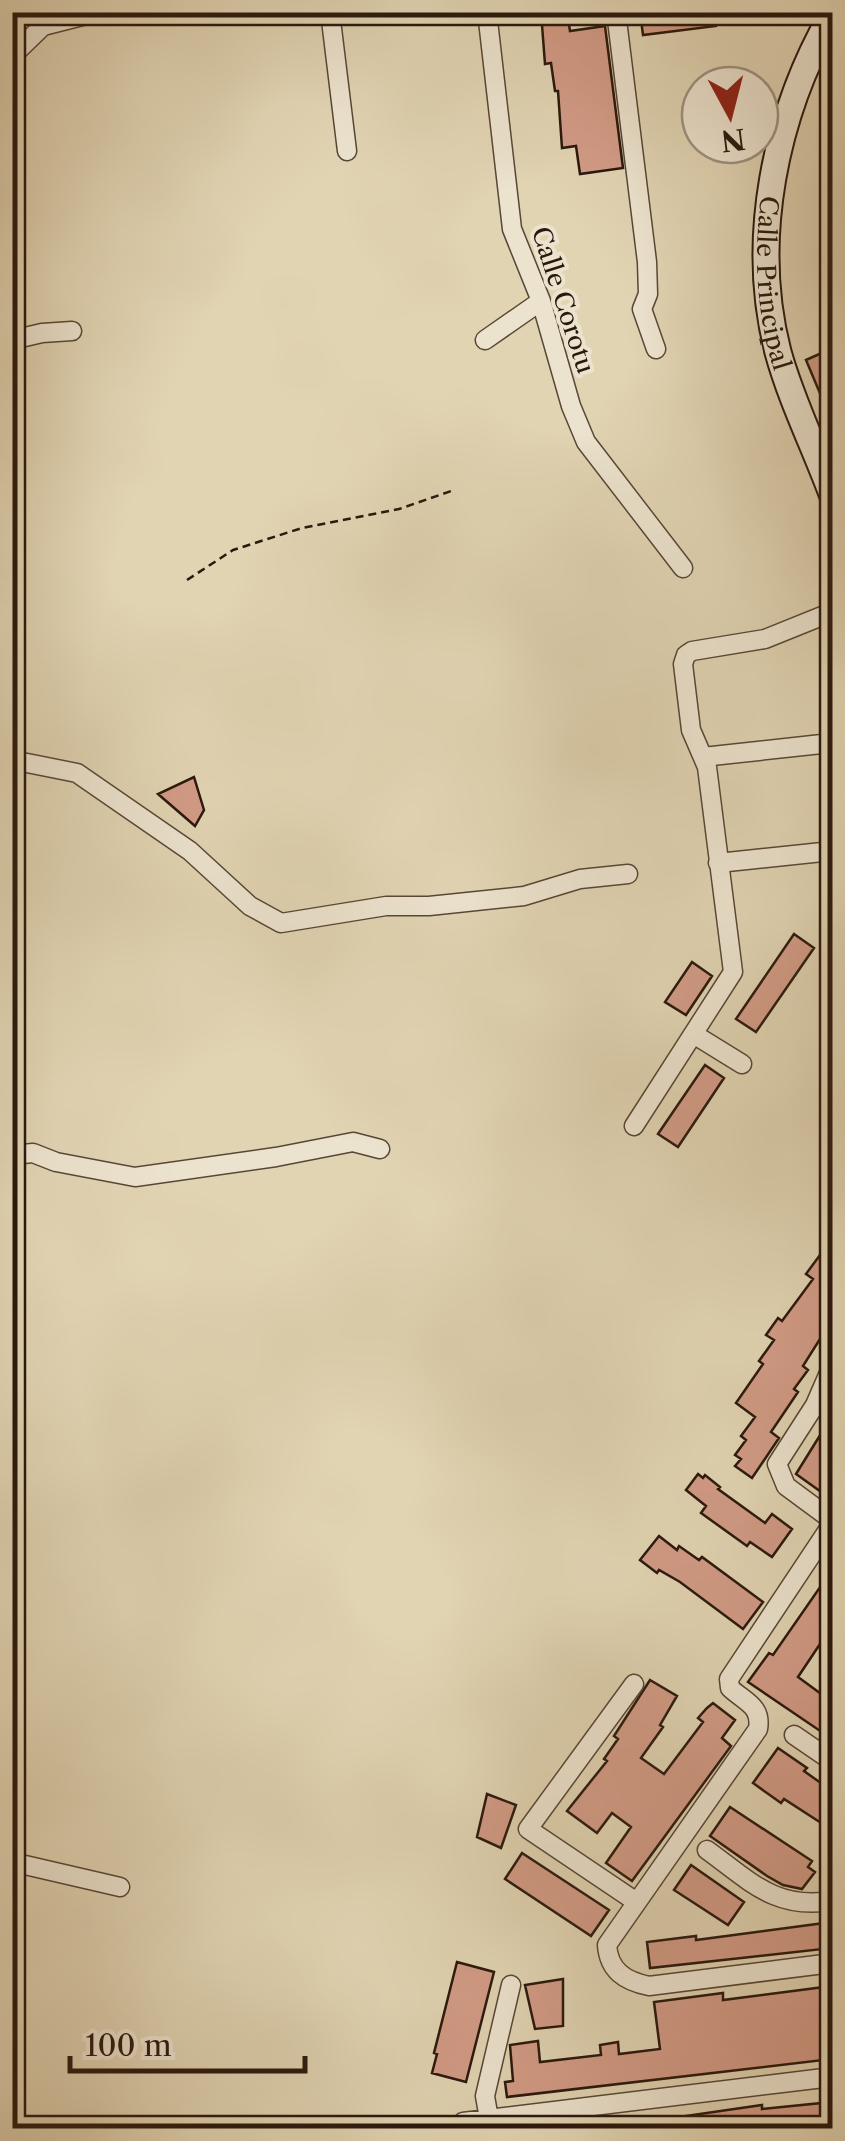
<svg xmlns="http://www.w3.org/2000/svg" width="845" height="2141" viewBox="0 0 845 2141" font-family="'Libre Caslon Text',serif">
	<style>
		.building { fill: #d29b86; stroke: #2a180d; stroke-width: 2.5 }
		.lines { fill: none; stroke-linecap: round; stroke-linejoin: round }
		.street-casing { stroke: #584736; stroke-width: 21 }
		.secondary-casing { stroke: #2a180d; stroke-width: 29 }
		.path { stroke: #2a180d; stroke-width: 2.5; stroke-dasharray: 8 5; stroke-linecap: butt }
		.street { stroke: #ece3ce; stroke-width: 18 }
		.secondary { stroke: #ece3ce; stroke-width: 25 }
		.labels { text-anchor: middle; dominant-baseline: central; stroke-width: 8; stroke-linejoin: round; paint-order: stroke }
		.street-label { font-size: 25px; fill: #2a180d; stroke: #ece3ce }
	</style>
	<rect width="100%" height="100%" fill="#e1d4b3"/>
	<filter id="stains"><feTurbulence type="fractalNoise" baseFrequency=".002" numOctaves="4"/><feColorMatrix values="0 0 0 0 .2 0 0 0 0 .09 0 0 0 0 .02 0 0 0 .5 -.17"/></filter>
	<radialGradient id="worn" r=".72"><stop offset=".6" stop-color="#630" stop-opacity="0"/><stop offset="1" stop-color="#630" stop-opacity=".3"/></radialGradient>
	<!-- building -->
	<path class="building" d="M541 12H567L570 31 605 26 623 168 580 174 576 146 562 148 558 91H555L551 63 545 64Z
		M640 12H715L716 26 643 35Z
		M824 352 828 360 832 358V422L806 360Z
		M194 777 204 810 195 826 158 794Z
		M794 934 814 948 756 1032 736 1019Z
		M692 962 712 976 686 1015 665 1002Z
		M705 1065 724 1078 678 1147 658 1134Z
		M832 1247V1320L803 1366 808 1370 794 1389 798 1392 771 1432 779 1438 752 1478 735 1466 741 1459 735 1455 746 1440 741 1436 755 1417 736 1403 763 1364 759 1361 774 1340 766 1335 778 1318 782 1321 813 1279 806 1274 820 1255 824 1258Z
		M832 1416V1483L824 1494 796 1474Z
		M698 1474 703 1478 705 1475 720 1487 718 1489 765 1523 772 1514 792 1529 772 1557 750 1542 747 1546 701 1513 706 1506 686 1490Z
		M659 1536 677 1550 679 1546 699 1560 702 1557 763 1602 743 1629 680 1582 659 1570 657 1573 640 1560Z
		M832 1570V1626L798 1677 832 1702V1739L748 1682 769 1653 773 1655Z
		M650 1680 677 1696 660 1725 663 1727 641 1758 664 1774 703 1722 698 1718 707 1708 713 1703 735 1720 722 1738 731 1746 632 1881 606 1863 631 1827 612 1813 597 1833 567 1811 607 1761 604 1759 618 1739 614 1736Z
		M778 1748 807 1768 804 1771 832 1791V1830L784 1799 781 1803 753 1783Z
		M487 1794 516 1805 501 1848 477 1837Z
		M730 1807 812 1861 808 1867 815 1872 802 1889 783 1885 767 1876 710 1836Z
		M522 1853 609 1910 591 1936 505 1879Z
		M691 1865 744 1902 728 1925 674 1890Z
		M832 1922V1948L650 1968 647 1942 696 1936V1940Z
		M457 1962 494 1972 466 2082 432 2073 437 2054 434 2053Z
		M563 1979V2026L535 2029 525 1985Z
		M832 1986V2059L507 2097 505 2082 513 2081 510 2045 538 2041 540 2062 601 2055 600 2045 618 2042 619 2054 660 2049 654 2002 723 1993V2000Z
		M832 2102V2128H659L658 2120 762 2105V2109Z"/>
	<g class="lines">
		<defs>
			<path id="street" d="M330 12 347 151
				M487 12 512 229 541 301 571 406 586 442 683 568
				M616 12 647 262 648 294 642 309 656 349
				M12 56 43 26 98 12
				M12 340 42 333 72 331
				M485 340 541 301
				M703 757 831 743
				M12 760 77 773 190 851 250 906 281 923 386 906H429L524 896 580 879 628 874
				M718 863 832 851
				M695 1035 742 1064
				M634 1126 733 972 707 767 691 730 683 664 686 655 692 651 765 639 832 612
				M12 1155 33 1153 56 1162 135 1177 276 1157 353 1142 380 1149
				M832 1366 815 1405 777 1464 786 1486 832 1520
				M832 1524 729 1679 730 1688C745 1702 762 1706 758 1729L607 1945C609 1971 625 1981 649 1986L832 1963
				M634 1684 528 1829 635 1901
				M794 1735 832 1761
				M707 1850C750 1881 775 1910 832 1901
				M12 1862 120 1887
				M489 2119 485 2096 511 1985
				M463 2122 832 2077"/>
			<g id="secondary">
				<path id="s1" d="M832 15C775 114 749 240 778 352 791 400 815 448 832 494"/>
			</g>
		</defs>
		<!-- street casing -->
		<use href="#street" class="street-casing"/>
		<!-- secondary casing -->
		<use href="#secondary" class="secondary-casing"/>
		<!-- path -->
		<path class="path" d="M187 580 233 550 302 528 399 509 454 490"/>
		<!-- street -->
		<use href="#street" class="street"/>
		<!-- secondary -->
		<use href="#secondary" class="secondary"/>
	</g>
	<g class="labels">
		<!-- street labels -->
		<g class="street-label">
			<text stroke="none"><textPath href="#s1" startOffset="280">Calle Principal</textPath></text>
			<text transform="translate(563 300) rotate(72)">Calle Corotu</text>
		</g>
	</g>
	<!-- margin -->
	<rect width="845" height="2141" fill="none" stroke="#e1d4b3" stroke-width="50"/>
	<rect x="15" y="15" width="815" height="2111" fill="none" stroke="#2a180d" stroke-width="5"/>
	<rect x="25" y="25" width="795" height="2091" fill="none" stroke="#2a180d" stroke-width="2.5"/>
	<!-- north arrow -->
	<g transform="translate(730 115) rotate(173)"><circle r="48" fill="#ece3ce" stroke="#9e9281" stroke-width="2.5"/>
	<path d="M0-8L18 38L0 25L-18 38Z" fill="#8f2418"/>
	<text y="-15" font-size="28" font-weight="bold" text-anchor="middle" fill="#2a180d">N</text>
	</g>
	<!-- scale -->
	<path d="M70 2056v15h235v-15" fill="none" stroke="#2a180d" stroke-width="5"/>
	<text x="85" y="2056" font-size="30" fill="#2a180d" stroke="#ece3ce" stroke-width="8" paint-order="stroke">100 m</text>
	<rect width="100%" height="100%" filter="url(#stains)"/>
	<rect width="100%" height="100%" fill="url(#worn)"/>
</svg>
